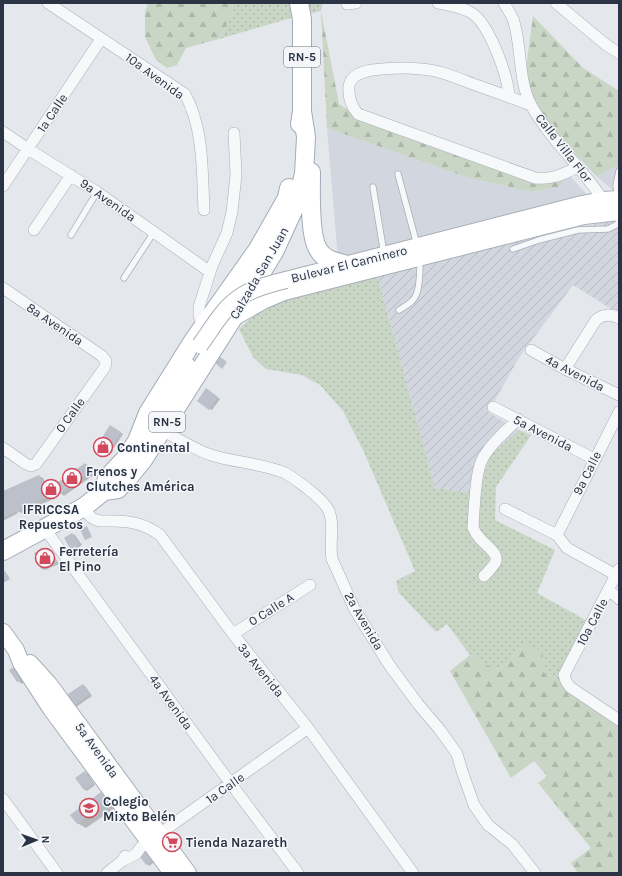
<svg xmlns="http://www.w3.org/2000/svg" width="622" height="876" viewBox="0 0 622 876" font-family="Karla,sans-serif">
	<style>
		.built { fill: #d2d6de }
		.industrial { fill: url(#industrial-furrows) }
		.grass { fill: url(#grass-dots) }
		.forest { fill: url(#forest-firs) }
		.shadow { fill: #0003 }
		.building { fill: #bbc0ca }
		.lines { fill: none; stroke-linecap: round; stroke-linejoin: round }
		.lane-casing { stroke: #a9aeb7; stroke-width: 7 }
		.street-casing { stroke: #a9aeb7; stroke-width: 12 }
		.secondary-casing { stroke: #a9aeb7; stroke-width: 18 }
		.primary-casing { stroke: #a3abb8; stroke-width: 20 }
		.lane { stroke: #f7f8fa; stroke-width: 5.5 }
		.street { stroke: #f7f8fa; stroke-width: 11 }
		.secondary { stroke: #fff; stroke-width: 16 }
		.primary { stroke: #fff; stroke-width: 18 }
		.secondary-bridge-casing { stroke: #a9aeb7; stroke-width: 18; stroke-linecap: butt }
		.secondary-bridge { stroke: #fff; stroke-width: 16 }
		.labels { text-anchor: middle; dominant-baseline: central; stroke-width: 3; stroke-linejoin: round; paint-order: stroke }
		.shield { fill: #f4f6f9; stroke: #676e7b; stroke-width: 1 }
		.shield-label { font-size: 12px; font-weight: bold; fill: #2b3445 }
		.street-label { font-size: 13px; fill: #2b3445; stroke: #f4f6f9 }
		.poi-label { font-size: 13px; font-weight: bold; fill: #2b3445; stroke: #f4f6f9; text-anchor: start }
	</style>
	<defs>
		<pattern id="industrial-furrows" width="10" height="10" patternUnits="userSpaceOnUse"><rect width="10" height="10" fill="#d2d6de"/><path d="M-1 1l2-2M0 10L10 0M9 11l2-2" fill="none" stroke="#b4b8c0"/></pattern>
		<pattern id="grass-dots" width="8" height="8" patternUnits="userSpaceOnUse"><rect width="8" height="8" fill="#c9d6c5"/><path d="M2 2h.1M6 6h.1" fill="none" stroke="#adb8ab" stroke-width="1.8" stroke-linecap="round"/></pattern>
		<pattern id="forest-firs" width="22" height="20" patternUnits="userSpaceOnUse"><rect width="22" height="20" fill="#c9d6c5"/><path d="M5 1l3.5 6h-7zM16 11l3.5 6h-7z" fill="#adb8ab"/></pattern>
	</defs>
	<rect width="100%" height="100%" fill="#e4e7ec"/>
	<!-- built -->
	<path class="built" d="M327 128 463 176 532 192 558 187 569 175 590 198 338 259Z
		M619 165V193H616L596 176Z"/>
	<!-- industrial -->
	<path class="industrial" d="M619 220V314L573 285 520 356 488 412 519 430 490 456 477 494 435 488 377 275 585 226Z"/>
	<!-- grass -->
	<path class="grass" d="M233 3H323L321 11 291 18 219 39 232 14Z
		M377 275 435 488 477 494 490 456 519 430 531 435 496 487 495 520 555 550 537 593 591 623 563 682 544 673 521 643 510 660 498 670 482 663 470 655 447 624 436 632 399 593 396 581 415 571 363 450 343 411 320 385 302 375 266 369 253 357 239 329 256 313 277 301Z"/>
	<!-- forest -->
	<path class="forest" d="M148 3H233L232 14 219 39 186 48 177 65 167 68 156 60 145 37V12Z
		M321 11 339 104 355 114 544 177 569 175 558 187 532 192 463 176 327 128Z
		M533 16 583 68 619 91V165L596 176 548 124 530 97 526 68Z
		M521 643 542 651 544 673 563 682 619 726V873H578L571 863 591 848 538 783 547 776 534 761 511 778 450 671 470 655 482 663 498 670 510 660Z"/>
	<!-- shadow -->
	<path class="shadow" d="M209 391 220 399 212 410 210 409Z
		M110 426 123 434 114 448 113 447 109 454 97 446Z
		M85 464 89 466 95 474 64 496 59 492 52 497 53 499 22 513 17 511 18 513 3 521V492L39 476 43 478 47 485 50 481 55 486Z
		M72 534 75 535 82 545 75 550 72 549Z
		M48 549 51 551 59 564 45 570 42 569 35 554Z
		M14 668 18 671 26 681 22 684 18 681Z
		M83 685 86 687 92 696 76 707 73 706Z
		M85 772 88 774 95 785 87 791 84 789Z
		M101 794 110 799 116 807 86 828 77 823Z
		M173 837 179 843 173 848 168 842Z
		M150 852 156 861 149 866 147 864Z"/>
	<!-- building -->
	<path class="building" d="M219 356 227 362 222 369 214 362Z
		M206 388 218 397 209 410 197 401Z
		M110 425 121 432 107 454 96 447Z
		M85 463 91 471 60 494 57 491 49 496 3 518V491L39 475 45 486 50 480 53 486Z
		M87 526 92 537 85 540 80 529Z
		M72 533 80 544 71 550 64 538Z
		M44 548H48L57 562 41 569 34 553Z
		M5 571 10 579 3 583V572Z
		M14 667 22 679 17 682 9 670Z
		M83 684 90 694 72 707 65 696Z
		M85 771 93 784 84 790 75 778Z
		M101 792 108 802 77 824 70 815Z
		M147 849 154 859 146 865 139 855Z"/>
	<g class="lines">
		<defs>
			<path id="lane" d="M398 174 417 245
				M373 187 384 254
				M618 198 616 185 619 171
				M71 235 97 192
				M513 249 539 240 578 230 608 229 616 225 619 222
				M124 278 154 232
				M399 310C405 306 414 302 416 295 420 287 420 270 420 260"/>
			<path id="street" d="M48 3 185 94C204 129 202 171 204 210
				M438 3C448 5 461 7 470 12 489 22 508 76 509 97
				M504 3C507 9 512 15 514 22 522 49 518 80 531 105 550 140 582 167 603 200
				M556 3 605 44 619 53
				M347 4 356 3
				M531 105C512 98 493 91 473 84 457 78 439 70 421 69 405 67 388 68 372 70 362 72 351 75 349 86 348 97 351 106 358 114L535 178C553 180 562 174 578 167
				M3 132 28 149 97 192 210 272
				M3 186 101 39
				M34 230 71 175
				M3 288 102 356 106 361 105 367 36 464 31 466 26 464 3 448
				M203 326 199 316V307L212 266 227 233 232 212 236 175 234 133
				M531 350 565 369 619 395
				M565 369 596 320C603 314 611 314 619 318
				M493 407 594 459
				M162 430C178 439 194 449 211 455 236 463 262 463 285 473 293 477 301 484 308 489 316 496 324 501 329 511 335 526 329 543 332 559L355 610 390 666 418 704 440 730 457 754 462 771 474 805 488 825 512 844 535 873
				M84 507C87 512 89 517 94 519 99 522 107 521 113 521 131 521 145 524 160 535L233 634 308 728 413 873
				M505 509 557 535 567 548 616 575
				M45 529 231 784 298 873
				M557 535 619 412
				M619 569 564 675 566 681 570 687 619 720
				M484 576C488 572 494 566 496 561 498 552 482 543 478 536 476 534 475 531 473 528 474 512 475 477 481 462 488 446 505 432 518 419
				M609 590 619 599
				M233 634 310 585
				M3 799 57 873
				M122 861 136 854 141 847 308 728
				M107 873 122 861 125 856"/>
			<path id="secondary" d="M286 280 582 204 603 200 619 199
				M233 318 263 301 284 292 584 216 619 212
				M151 421C165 409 178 382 188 366
				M3 632 16 650 21 663 51 709 172 873
				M30 663 49 684 188 873"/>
			<path id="primary" d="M299 3 302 19V111L300 124
				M311 172C311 191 309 235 318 249 323 259 334 262 344 264
				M104 491 107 478 126 458 137 441 148 413 193 341 258 249 287 198 289 188
				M3 551 84 507 104 491 118 489 129 477 143 460 240 307 274 252 297 202 304 174 306 137 302 111"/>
		</defs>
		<!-- lane casing -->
		<use href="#lane" class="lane-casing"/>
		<!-- street casing -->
		<use href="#street" class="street-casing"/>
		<!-- secondary casing -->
		<use href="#secondary" class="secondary-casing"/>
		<!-- primary casing -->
		<use href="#primary" class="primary-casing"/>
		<!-- lane -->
		<use href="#lane" class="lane"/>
		<!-- street -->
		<use href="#street" class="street"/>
		<!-- secondary -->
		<use href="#secondary" class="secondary"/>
		<!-- primary -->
		<use href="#primary" class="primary"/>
		<defs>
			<path id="secondary-bridge" d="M200 345C212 329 222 309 240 297 253 288 271 284 286 280"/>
		</defs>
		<!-- secondary-bridge casing -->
		<use href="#secondary-bridge" class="secondary-bridge-casing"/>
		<!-- secondary-bridge -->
		<use href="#secondary-bridge" class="secondary-bridge"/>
	</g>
	<!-- icons -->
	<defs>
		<symbol id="shop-ring" viewBox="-11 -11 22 22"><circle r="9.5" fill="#f4f6f9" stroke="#d1495b" stroke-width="1.5"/><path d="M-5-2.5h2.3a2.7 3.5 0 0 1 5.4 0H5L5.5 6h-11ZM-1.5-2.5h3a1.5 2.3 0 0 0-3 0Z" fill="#d1495b"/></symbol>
		<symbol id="school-ring" viewBox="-11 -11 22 22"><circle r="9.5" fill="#f4f6f9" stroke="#d1495b" stroke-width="1.5"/><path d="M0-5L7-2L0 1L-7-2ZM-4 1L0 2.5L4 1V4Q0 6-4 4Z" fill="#d1495b"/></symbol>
		<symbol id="supermarket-ring" viewBox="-11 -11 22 22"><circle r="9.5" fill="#f4f6f9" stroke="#d1495b" stroke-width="1.5"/><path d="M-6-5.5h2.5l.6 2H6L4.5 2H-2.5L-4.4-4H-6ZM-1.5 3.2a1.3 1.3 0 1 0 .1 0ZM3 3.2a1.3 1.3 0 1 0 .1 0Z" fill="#d1495b"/></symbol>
	</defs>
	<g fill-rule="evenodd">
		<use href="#shop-ring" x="92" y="436" width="22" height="22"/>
		<use href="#shop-ring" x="61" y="467" width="22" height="22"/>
		<use href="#shop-ring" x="40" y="478" width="22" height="22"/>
		<use href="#shop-ring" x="34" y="547" width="22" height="22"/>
		<use href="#school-ring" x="78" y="797" width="22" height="22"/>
		<use href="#supermarket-ring" x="161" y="831" width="22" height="22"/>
	</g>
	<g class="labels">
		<!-- shield labels -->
		<g class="shield">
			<rect x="284" y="47" width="36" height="20" rx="3"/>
			<rect x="149" y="412" width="36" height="20" rx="3"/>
		</g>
		<g class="shield-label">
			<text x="302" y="57">RN-5</text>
			<text x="167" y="422">RN-5</text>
		</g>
		<!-- street labels -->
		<g class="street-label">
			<text transform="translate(155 76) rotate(36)">10a Avenida</text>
			<text transform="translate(52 113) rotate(-56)">1a Calle</text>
			<text transform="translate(564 148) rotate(52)">Calle Villa Flor</text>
			<text transform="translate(108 200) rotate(35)">9a Avenida</text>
			<text transform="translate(349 264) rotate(-14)">Bulevar El Caminero</text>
			<text transform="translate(259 273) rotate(-60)">Calzada San Juan</text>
			<text transform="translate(55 324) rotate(34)">8a Avenida</text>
			<text transform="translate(575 373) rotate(27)">4a Avenida</text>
			<text transform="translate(70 415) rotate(-54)">0 Calle</text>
			<text transform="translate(543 433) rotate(27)">5a Avenida</text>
			<text transform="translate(587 473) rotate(-63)">9a Calle</text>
			<text transform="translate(271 609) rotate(-32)">0 Calle A</text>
			<text transform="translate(364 621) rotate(60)">2a Avenida</text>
			<text transform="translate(592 622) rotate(-62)">10a Calle</text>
			<text transform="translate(261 670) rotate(51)">3a Avenida</text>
			<text transform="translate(171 702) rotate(54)">4a Avenida</text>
			<text transform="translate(97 750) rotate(54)">5a Avenida</text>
			<text transform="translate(225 788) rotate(-35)">1a Calle</text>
		</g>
		<!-- poi labels -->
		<g class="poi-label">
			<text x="117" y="447">Continental</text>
			<text x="86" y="471">Frenos y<tspan x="86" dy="15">Clutches América</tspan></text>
			<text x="51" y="509" text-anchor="middle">IFRICCSA<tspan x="51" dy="15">Repuestos</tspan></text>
			<text x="59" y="551">Ferretería<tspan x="59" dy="15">El Pino</tspan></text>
			<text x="103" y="801">Colegio<tspan x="103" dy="15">Mixto Belén</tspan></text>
			<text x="186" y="842">Tienda Nazareth</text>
		</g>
	</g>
	<!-- border -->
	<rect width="622" height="876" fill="none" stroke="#2b3445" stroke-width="8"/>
	<!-- north arrow -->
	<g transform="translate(36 840) rotate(88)" stroke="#f4f6f9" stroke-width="3" paint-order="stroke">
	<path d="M0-3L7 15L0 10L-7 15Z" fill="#2b3445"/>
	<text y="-6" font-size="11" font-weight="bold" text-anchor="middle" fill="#2b3445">N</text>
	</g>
</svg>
